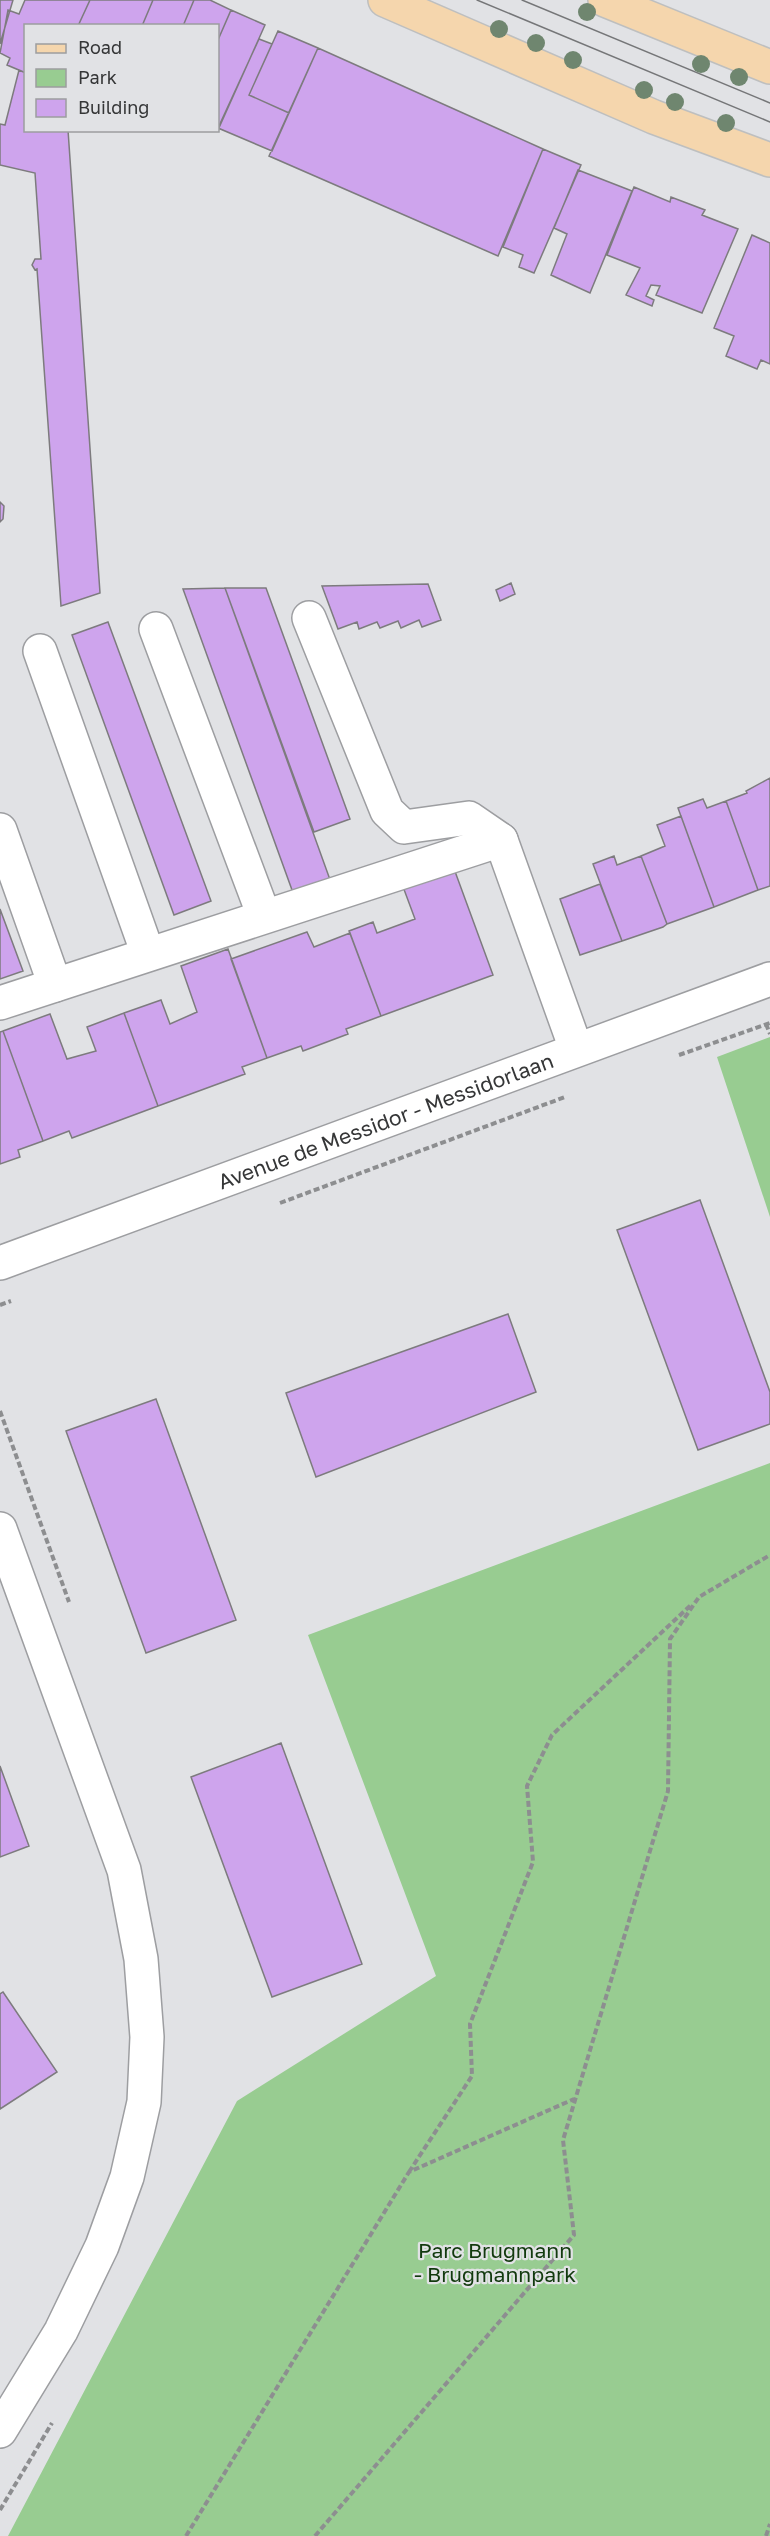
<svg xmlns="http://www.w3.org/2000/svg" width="770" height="2536" viewBox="0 0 770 2536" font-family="'Golos Text',sans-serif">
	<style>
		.green { fill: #98cc91 }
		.building { fill: #cea4ed; stroke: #7d7b7e; stroke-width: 1.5 }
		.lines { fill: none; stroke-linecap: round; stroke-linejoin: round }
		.minor-casing { stroke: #9d9ea1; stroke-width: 36 }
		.major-casing { stroke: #bebfbf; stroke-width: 36 }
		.path { stroke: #8d8e90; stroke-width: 4; stroke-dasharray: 6 3; stroke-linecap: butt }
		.minor { stroke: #fff; stroke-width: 33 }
		.major { stroke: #f5d6ad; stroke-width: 33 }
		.tram { stroke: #757678; stroke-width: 1.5 }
		.tree { fill: #6f866f }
		.labels { text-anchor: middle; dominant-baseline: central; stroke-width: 4.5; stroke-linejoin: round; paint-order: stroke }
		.street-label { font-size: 21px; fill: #353637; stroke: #e1e2e5 }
		.park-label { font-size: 21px; fill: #123a0e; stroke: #e1e2e5 }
	</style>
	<rect width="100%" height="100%" fill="#e1e2e5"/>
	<!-- green -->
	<path class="green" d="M770 1037V1217L717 1057Z
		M770 1463V2536H8L237 2101 436 1976 308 1635Z"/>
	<!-- building -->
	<path class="building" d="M0 0H13L0 44Z
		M25 0H90L78 26H26V73L7 65 10 58 0 53 8 10 19 14Z
		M90 0H153L142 26H78Z
		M153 0H194L183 26H142Z
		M194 0H210L231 10 218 40V26H183Z
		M231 10 265 25 218 130V40Z
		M278 31 318 48 289 113 249 95Z
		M259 39 272 44 249 95 289 113 272 151 218 128Z
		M318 48 543 149 498 256 269 156Z
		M19 70 26 73V130H68L100 593 61 606 37 269 35 270 32 265 35 259H41L35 173 0 165V124L5 125Z
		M543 149 581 165 534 273 519 267 523 255 503 247Z
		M578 170 632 191 590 293 551 275 567 234 554 228Z
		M634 187 670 202 671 197 705 210 702 215 738 229 702 313 656 295 660 286 651 285 646 296 654 300 652 306 626 295 640 268 607 255Z
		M752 235 770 243V364L761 360 757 369 726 356 734 336 714 328Z
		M0 502 4 506 3 519 0 522Z
		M511 583 515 594 500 601 496 590Z
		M428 584 441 620 422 627 419 620 401 628 398 621 380 628 377 622 359 629 357 622 338 629 322 586Z
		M225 588H266L350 819 314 832Z
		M225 588 333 888 296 901 183 589Z
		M108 622 211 901 174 915 72 635Z
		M770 778V886L758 890 726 801 747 793 746 791Z
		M703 799 707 808 726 801 758 890 714 907 678 808Z
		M681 816 714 907 667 924 641 856 665 846 657 825Z
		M614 856 617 865 641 856 667 924 663 927 622 941 593 864Z
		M453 866 493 975 381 1016 349 931 373 922 377 933 415 919 402 884Z
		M600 884 622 941 580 955 560 899Z
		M0 909 23 971 0 979Z
		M307 932 314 947 350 933 381 1016 346 1029 348 1034 303 1051 301 1046 267 1058 231 959Z
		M228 949 267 1058 242 1067 245 1074 158 1106 124 1013 161 1000 170 1024 197 1012 181 966Z
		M124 1013 158 1106 72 1138 69 1131 43 1141 3 1031 50 1014 67 1059 96 1051 87 1027Z
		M3 1031 43 1141 18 1150 20 1157 0 1164V1032Z
		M700 1200 770 1392V1424L698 1450 617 1230Z
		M508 1314 536 1392 316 1477 286 1393Z
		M156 1399 236 1620 146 1653 66 1431Z
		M281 1743 362 1964 272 1997 191 1777Z
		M0 1766 29 1846 0 1857Z
		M3 1992 57 2072 0 2109V1994Z"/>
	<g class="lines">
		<defs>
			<g id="minor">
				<path d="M309 618 387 811 404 827 469 818 501 840 576 1049"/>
				<path d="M156 629 264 916"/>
				<path d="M40 651 148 954"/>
				<path d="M0 830 55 985"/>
				<path d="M0 1003 501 840"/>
				<path id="s1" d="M0 1263 770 979"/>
				<path d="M0 1529 124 1870 141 1959 147 2037 144 2102 127 2177 102 2246 61 2331 0 2431"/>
			</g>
			<path id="major" d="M385 0 654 117 770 160
				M605 0 770 67"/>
		</defs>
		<!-- minor casing -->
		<use href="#minor" class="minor-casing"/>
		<!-- major casing -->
		<use href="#major" class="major-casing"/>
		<!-- path -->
		<path class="path" d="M766 1024 770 1034
			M679 1055 770 1023
			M280 1203 565 1097
			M0 1305 11 1301
			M0 1411 69 1602
			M409 2172 472 2076 470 2024 533 1862 527 1786 552 1735 692 1604
			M0 2510 52 2423
			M186 2536 409 2172 574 2099
			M315 2536 574 2235 563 2140 668 1791 670 1639 699 1597 770 1555
			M766 2536 770 2524"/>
		<!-- minor -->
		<use href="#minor" class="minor"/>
		<!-- major -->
		<use href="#major" class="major"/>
		<!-- tram -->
		<path class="tram" d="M477 0 770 122
			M522 0 770 103"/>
	</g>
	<!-- trees -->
	<g class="tree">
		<circle cx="587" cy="12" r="9"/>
		<circle cx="499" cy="29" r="9"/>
		<circle cx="536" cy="43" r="9"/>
		<circle cx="573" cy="60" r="9"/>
		<circle cx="701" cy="64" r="9"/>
		<circle cx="739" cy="77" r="9"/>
		<circle cx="644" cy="90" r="9"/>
		<circle cx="675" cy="102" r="9"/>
		<circle cx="726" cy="123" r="9"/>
	</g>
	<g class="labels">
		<!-- street labels -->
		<g class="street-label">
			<text stroke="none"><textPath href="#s1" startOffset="411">Avenue de Messidor - Messidorlaan</textPath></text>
		</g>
		<!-- park labels -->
		<g class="park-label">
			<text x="495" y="2250">Parc Brugmann<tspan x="495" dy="24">- Brugmannpark</tspan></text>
		</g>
	</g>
	<!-- legend -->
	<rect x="24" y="24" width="195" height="108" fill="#e1e2e5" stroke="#9c9d9f" stroke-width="1.5"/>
	<rect x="36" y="44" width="30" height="9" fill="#f5d6ad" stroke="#9c9d9f" stroke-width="1.5"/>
	<text x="78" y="54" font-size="18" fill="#353637">Road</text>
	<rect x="36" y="69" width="30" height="18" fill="#98cc91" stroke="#9c9d9f" stroke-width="1.5"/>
	<text x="78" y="84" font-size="18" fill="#353637">Park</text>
	<rect x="36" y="99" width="30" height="18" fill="#cea4ed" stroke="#9c9d9f" stroke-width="1.5"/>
	<text x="78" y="114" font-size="18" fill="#353637">Building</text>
</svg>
